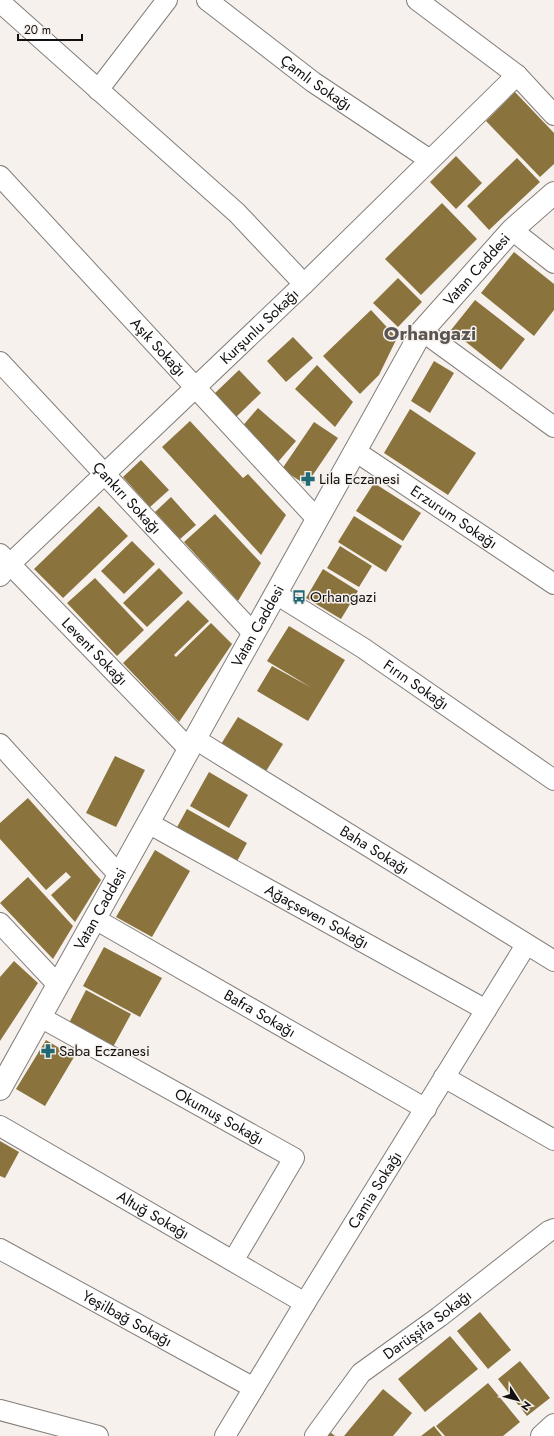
<svg xmlns="http://www.w3.org/2000/svg" width="554" height="1436" viewBox="0 0 554 1436" font-family="Jost,sans-serif">
	<style>
		.building { fill: #8a733d }
		.lines { fill: none; stroke-linecap: round; stroke-linejoin: round }
		.street-casing { stroke: #837e7a; stroke-width: 22 }
		.secondary-casing { stroke: #837e7a; stroke-width: 24 }
		.street { stroke: #fff; stroke-width: 20 }
		.secondary { stroke: #fff; stroke-width: 22 }
		.labels { text-anchor: middle; dominant-baseline: central; stroke-width: 3; stroke-linejoin: round; paint-order: stroke }
		.street-label { font-size: 15px; fill: #131110; stroke: #f6f1ed }
		.poi-label { font-size: 15px; fill: #131110; stroke: #f6f1ed; text-anchor: start }
		.district-label { font-size: 19px; font-weight: bold; fill: #5a5552; stroke: #f6f1ed }
	</style>
	<rect width="100%" height="100%" fill="#f6f1ed"/>
	<!-- building -->
	<path class="building" d="M515 92 554 133V164L540 177 486 121Z
		M456 156 482 183 456 209 430 182Z
		M517 158 540 182 489 230 467 206Z
		M442 203 477 239 421 295 385 259Z
		M514 252 554 284V310L534 336 481 293Z
		M398 278 422 302 398 327 373 303Z
		M475 300 525 339 501 370 451 330Z
		M371 310 397 338 379 375 360 394 323 356Z
		M293 337 313 358 286 382 267 361Z
		M434 361 454 373 430 413 411 401Z
		M317 365 353 402 335 427 295 389Z
		M239 370 261 393 236 417 214 394Z
		M258 408 296 441 278 462 240 429Z
		M410 409 476 453 448 495 384 453Z
		M190 421 243 478 248 474 286 515 261 555 162 447Z
		M314 422 338 438 306 485 282 469Z
		M141 460 169 490 150 507 123 477Z
		M374 483 421 513 403 541 356 511Z
		M171 497 196 525 180 539 155 512Z
		M99 506 128 536 63 598 34 569Z
		M215 514 261 563 238 601 184 542Z
		M354 516 402 546 386 572 338 542Z
		M132 541 155 564 124 594 101 571Z
		M340 546 372 566 359 587 327 568Z
		M159 568 183 593 147 627 123 603Z
		M323 569 358 591 341 619 306 598Z
		M95 578 144 630 117 656 67 603Z
		M188 600 209 621 174 655 176 657 211 623 232 644 179 722 123 663Z
		M289 626 345 660 308 721 257 691 272 666 312 688 267 661Z
		M238 717 283 744 263 776 218 749Z
		M115 756 145 770 116 827 86 813Z
		M209 772 248 795 229 828 190 806Z
		M28 798 101 880 75 922 51 895 71 877 66 872 46 890 0 839V823Z
		M187 809 247 843 236 863 176 829Z
		M155 850 190 871 152 937 116 917Z
		M28 877 73 926 53 959 0 903Z
		M104 947 162 978 140 1017 83 986Z
		M14 961 38 983 0 1041V977Z
		M86 990 131 1014 113 1047 69 1023Z
		M46 1040 74 1057 45 1106 16 1089Z
		M0 1141 19 1152 5 1178 0 1176Z
		M480 1312 511 1350 488 1369 457 1331Z
		M450 1336 478 1369 425 1412 398 1379Z
		M520 1361 550 1398 527 1416 498 1379Z
		M488 1383 520 1422 503 1436H445L436 1426Z
		M383 1389 412 1413 393 1436H344Z
		M434 1426 442 1436H421Z
		M330 1432 335 1436H327Z"/>
	<g class="lines">
		<defs>
			<g id="street">
				<path id="s1" d="M207 0 313 82 430 160"/>
				<path d="M417 0 517 75 554 115"/>
				<path d="M0 2 237 213 304 284"/>
				<path d="M98 90 167 0"/>
				<path id="s2" d="M0 176 317 519"/>
				<path d="M512 230 554 263"/>
				<path d="M422 331 554 427"/>
				<path id="s3" d="M0 362 253 633"/>
				<path id="s4" d="M355 451 554 584"/>
				<path id="s5" d="M0 554 189 749"/>
				<path id="s6" d="M0 576 10 564 304 284 517 75"/>
				<path id="s7" d="M276 594 363 648 554 780"/>
				<path id="s8" d="M195 739 554 961"/>
				<path d="M0 744 119 875"/>
				<path id="s9" d="M148 823 486 1010"/>
				<path id="s10" d="M95 919 426 1109"/>
				<path d="M0 923 58 985"/>
				<path id="s11" d="M40 1017 294 1158 233 1261"/>
				<path d="M444 1077 554 1140"/>
				<path id="s12" d="M0 1126 305 1303"/>
				<path id="s13" d="M0 1249 254 1388"/>
				<path d="M0 1410 98 1436"/>
				<path id="s14" d="M225 1436 305 1303 526 945"/>
				<path id="s15" d="M315 1436 361 1373 439 1317 549 1231 554 1229"/>
			</g>
			<g id="secondary">
				<path id="s16" d="M0 1089 422 331 512 230 554 193"/>
				<path d="M542 1436 554 1425"/>
			</g>
		</defs>
		<!-- street casing -->
		<use href="#street" class="street-casing"/>
		<!-- secondary casing -->
		<use href="#secondary" class="secondary-casing"/>
		<!-- street -->
		<use href="#street" class="street"/>
		<!-- secondary -->
		<use href="#secondary" class="secondary"/>
	</g>
	<!-- icons -->
	<defs>
		<symbol id="pharmacy-bare" viewBox="-9 -9 18 18"><path d="M-2-6h4v4h4v4h-4v4h-4v-4h-4v-4h4Z" fill="#206975" stroke="#f6f1ed" stroke-width="2.5" paint-order="stroke"/></symbol>
		<symbol id="bus-bare" viewBox="-9 -9 18 18"><path d="M-5-6H5V4H4V6H2V4H-2V6H-4V4H-5ZM-3.5-4V0h7V-4ZM-3.5 1.2v1.5H-2V1.2ZM2 1.2v1.5H3.5V1.2Z" fill="#206975" stroke="#f6f1ed" stroke-width="2.5" paint-order="stroke"/></symbol>
	</defs>
	<g fill-rule="evenodd">
		<use href="#pharmacy-bare" x="298" y="469" width="20" height="20"/>
		<use href="#bus-bare" x="289" y="587" width="20" height="20"/>
		<use href="#pharmacy-bare" x="38" y="1041" width="20" height="20"/>
	</g>
	<g class="labels">
		<!-- street labels -->
		<g class="street-label">
			<text stroke="none"><textPath href="#s1" startOffset="137">Çamlı Sokağı</textPath></text>
			<text stroke="none"><textPath href="#s16" startOffset="950">Vatan Caddesi</textPath></text>
			<text stroke="none"><textPath href="#s6" startOffset="360">Kurşunlu Sokağı</textPath></text>
			<text stroke="none"><textPath href="#s2" startOffset="233">Aşık Sokağı</textPath></text>
			<text stroke="none"><textPath href="#s3" startOffset="186">Çankırı Sokağı</textPath></text>
			<text stroke="none"><textPath href="#s4" startOffset="119">Erzurum Sokağı</textPath></text>
			<text stroke="none"><textPath href="#s16" startOffset="530">Vatan Caddesi</textPath></text>
			<text stroke="none"><textPath href="#s5" startOffset="136">Levent Sokağı</textPath></text>
			<text stroke="none"><textPath href="#s7" startOffset="167">Fırın Sokağı</textPath></text>
			<text stroke="none"><textPath href="#s8" startOffset="211">Baha Sokağı</textPath></text>
			<text stroke="none"><textPath href="#s16" startOffset="206">Vatan Caddesi</textPath></text>
			<text stroke="none"><textPath href="#s9" startOffset="193">Ağaçseven Sokağı</textPath></text>
			<text stroke="none"><textPath href="#s10" startOffset="190">Bafra Sokağı</textPath></text>
			<text stroke="none"><textPath href="#s11" startOffset="205">Okumuş Sokağı</textPath></text>
			<text stroke="none"><textPath href="#s14" startOffset="288">Camia Sokağı</textPath></text>
			<text stroke="none"><textPath href="#s12" startOffset="177">Altuğ Sokağı</textPath></text>
			<text stroke="none"><textPath href="#s13" startOffset="145">Yeşilbağ Sokağı</textPath></text>
			<text stroke="none"><textPath href="#s15" startOffset="160">Darüşşifa Sokağı</textPath></text>
		</g>
		<!-- poi labels -->
		<g class="poi-label">
			<text x="319" y="479">Lila Eczanesi</text>
			<text x="310" y="597">Orhangazi</text>
			<text x="59" y="1051">Saba Eczanesi</text>
		</g>
		<!-- district labels -->
		<g class="district-label">
			<text x="430" y="333">Orhangazi</text>
		</g>
	</g>
	<!-- north arrow -->
	<g transform="translate(518 1400) rotate(126)" stroke="#f6f1ed" stroke-width="3" paint-order="stroke">
	<path d="M0-3L7 15L0 10L-7 15Z" fill="#131110"/>
	<text y="-6" font-size="11" font-weight="bold" text-anchor="middle" fill="#131110">N</text>
	</g>
	<!-- scale -->
	<path d="M18 34v6h64v-6" fill="none" stroke="#131110" stroke-width="2"/>
	<text x="24" y="34" font-size="12" fill="#131110" stroke="#f6f1ed" stroke-width="3" paint-order="stroke">20 m</text>
</svg>
